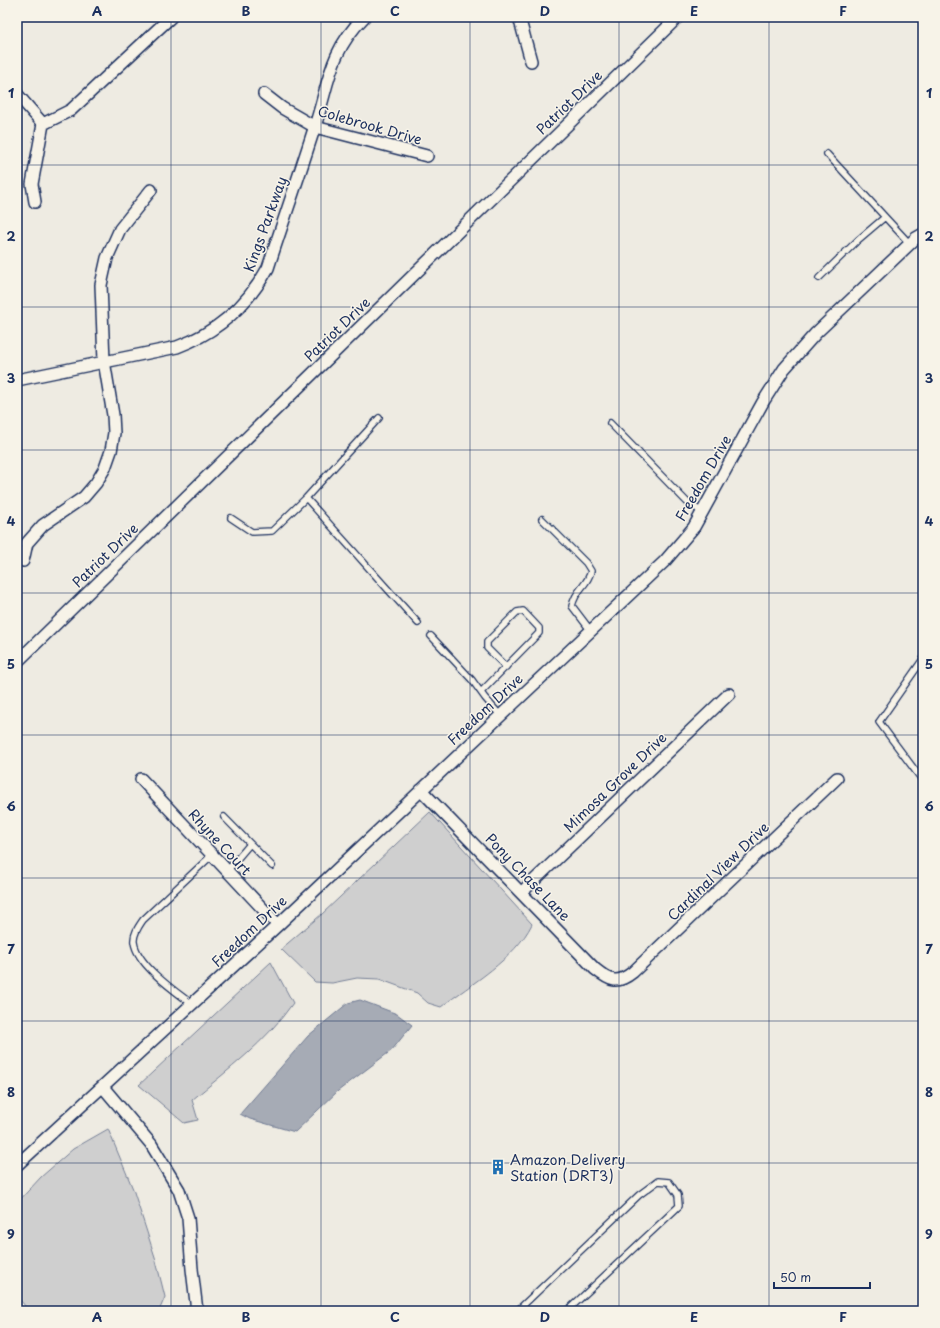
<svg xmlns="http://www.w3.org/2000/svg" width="940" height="1328" viewBox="0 0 940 1328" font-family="'Playpen Sans',sans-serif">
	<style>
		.green { fill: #cfcfcf; stroke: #757f96 }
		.water { fill: #a6abb5; stroke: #6e7992 }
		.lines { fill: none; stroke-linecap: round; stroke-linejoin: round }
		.lane-casing { stroke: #1b2f5e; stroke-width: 8 }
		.street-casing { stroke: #1b2f5e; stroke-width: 14 }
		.lane { stroke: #f7f3e8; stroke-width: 5.5 }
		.street { stroke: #f7f3e8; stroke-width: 11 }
		.grid { fill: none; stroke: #1b2f5e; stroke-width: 1; stroke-opacity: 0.55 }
		.labels { text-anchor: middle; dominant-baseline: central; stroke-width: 3; stroke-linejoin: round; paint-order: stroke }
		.street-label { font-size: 14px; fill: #1b2f5e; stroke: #f7f3e8 }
		.poi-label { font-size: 14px; fill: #1b2f5e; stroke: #f7f3e8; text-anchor: start }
		.neatline { fill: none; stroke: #1b2f5e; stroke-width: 1.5 }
		.grid-label { font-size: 13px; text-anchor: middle; font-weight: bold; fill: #1b2f5e }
	</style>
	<rect width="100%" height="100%" fill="#eeebe2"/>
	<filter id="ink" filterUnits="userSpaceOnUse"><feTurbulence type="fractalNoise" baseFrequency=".025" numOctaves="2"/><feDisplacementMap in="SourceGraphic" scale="8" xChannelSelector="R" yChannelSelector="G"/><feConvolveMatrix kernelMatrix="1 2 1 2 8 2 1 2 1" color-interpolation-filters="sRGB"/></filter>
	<g filter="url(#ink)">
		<!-- green -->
		<path class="green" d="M430 812 532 924C515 959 471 984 441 1007L428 1003 417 993 379 979 357 978 332 983 315 982 281 949 322 914Z
			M271 962 293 1003C266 1042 228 1070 192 1100L198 1120 184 1123 139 1085Z
			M108 1129 133 1189 155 1257 165 1297 159 1311H29L17 1296V1203L41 1177 73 1149Z"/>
		<!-- water -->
		<path class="water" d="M360 1000 397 1014 412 1025 392 1050 338 1091 295 1132 250 1119 240 1114 308 1036 348 1003Z"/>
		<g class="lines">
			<defs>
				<path id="lane" d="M827 154 885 217
					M819 278 858 240 885 217 910 244
					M610 423 687 502 702 512
					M306 498 418 623
					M231 518 252 532 272 531 306 498 379 418
					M542 519 586 563 591 571C587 587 576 588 572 606L591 631
					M431 636 472 680 485 698 500 715
					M923 659 879 722 923 781
					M481 692 539 633V628L523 611 517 612 487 642V648L506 667
					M224 817 272 866
					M227 871 250 844
					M192 1004C175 991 137 965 134 942 133 934 139 926 143 920L212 855
					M517 1311 639 1195 658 1181 669 1182 678 1195 679 1206 567 1311"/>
				<path id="street" d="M519 17 531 61
					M17 94 43 124
					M264 94 282 108 315 127 427 156
					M43 124 71 110 171 17
					M35 202 32 184 43 124
					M17 380 177 347C218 332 247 306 268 268 283 222 299 176 314 129 329 85 328 53 364 17
					M23 561 27 543 43 525 84 497 96 483 105 468 111 451 114 433 113 415 104 361 101 285 107 258 120 229 151 190
					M17 662 678 17
					M141 779 278 925
					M421 790 595 969C610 981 617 985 633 972L837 778
					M522 892 729 694
					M103 1087 151 1144 179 1190 188 1218 192 1269 197 1311
					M17 1165 278 925 665 561 694 527 763 402 784 369 816 333 916 238 923 234"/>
			</defs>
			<!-- lane casing -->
			<use href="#lane" class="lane-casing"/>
			<!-- street casing -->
			<use href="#street" class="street-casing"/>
			<!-- lane -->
			<use href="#lane" class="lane"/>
			<!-- street -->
			<use href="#street" class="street"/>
		</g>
	</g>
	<!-- grid -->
	<path class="grid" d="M171 17V1311M321 17V1311M470 17V1311M619 17V1311M769 17V1311M17 165H923M17 307H923M17 450H923M17 593H923M17 735H923M17 878H923M17 1021H923M17 1163H923"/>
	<!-- icons -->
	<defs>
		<symbol id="building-bare" viewBox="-9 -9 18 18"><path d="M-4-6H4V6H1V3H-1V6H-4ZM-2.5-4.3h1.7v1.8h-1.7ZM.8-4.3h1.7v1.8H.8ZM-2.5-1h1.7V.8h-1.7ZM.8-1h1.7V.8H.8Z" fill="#1f6fb2" stroke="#f7f3e8" stroke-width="2.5" paint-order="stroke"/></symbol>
	</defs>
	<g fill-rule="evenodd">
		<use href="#building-bare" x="487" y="1156" width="22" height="22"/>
	</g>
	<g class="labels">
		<!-- street labels -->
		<g class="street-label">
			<text transform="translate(569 102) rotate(-44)">Patriot Drive</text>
			<text transform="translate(370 125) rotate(16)">Colebrook Drive</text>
			<text transform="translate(265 224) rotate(-70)">Kings Parkway</text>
			<text transform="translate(337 329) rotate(-44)">Patriot Drive</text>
			<text transform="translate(703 478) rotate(-60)">Freedom Drive</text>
			<text transform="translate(105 555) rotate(-44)">Patriot Drive</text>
			<text transform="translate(485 709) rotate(-43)">Freedom Drive</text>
			<text transform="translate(615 782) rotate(-44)">Mimosa Grove Drive</text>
			<text transform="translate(220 842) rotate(47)">Rhyne Court</text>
			<text transform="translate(718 871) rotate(-44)">Cardinal View Drive</text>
			<text transform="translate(528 877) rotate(46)">Pony Chase Lane</text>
			<text transform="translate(249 931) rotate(-43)">Freedom Drive</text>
		</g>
		<!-- poi labels -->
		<g class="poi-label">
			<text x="510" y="1159">Amazon Delivery<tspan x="510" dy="16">Station (DRT3)</tspan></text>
		</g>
	</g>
	<!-- margin -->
	<rect width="940" height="1328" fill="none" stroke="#f7f3e8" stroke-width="44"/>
	<!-- scale -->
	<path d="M774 1282v6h96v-6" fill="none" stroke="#1b2f5e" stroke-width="2"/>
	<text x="780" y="1282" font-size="12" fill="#1b2f5e" stroke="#f7f3e8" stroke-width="3" paint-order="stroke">50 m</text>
	<rect x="22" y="22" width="896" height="1284" class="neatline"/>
	<g class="grid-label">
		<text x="97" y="16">A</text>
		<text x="246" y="16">B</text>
		<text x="395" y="16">C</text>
		<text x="545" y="16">D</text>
		<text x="694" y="16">E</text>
		<text x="843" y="16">F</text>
		<text x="11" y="98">1</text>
		<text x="929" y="98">1</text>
		<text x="11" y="241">2</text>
		<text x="929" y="241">2</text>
		<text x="11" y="383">3</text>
		<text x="929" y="383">3</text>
		<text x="11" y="526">4</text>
		<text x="929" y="526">4</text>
		<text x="11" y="669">5</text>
		<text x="929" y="669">5</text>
		<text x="11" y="811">6</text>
		<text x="929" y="811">6</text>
		<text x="11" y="954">7</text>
		<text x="929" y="954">7</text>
		<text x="11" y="1097">8</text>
		<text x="929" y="1097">8</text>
		<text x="11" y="1239">9</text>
		<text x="929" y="1239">9</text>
		<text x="97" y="1322">A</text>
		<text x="246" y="1322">B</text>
		<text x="395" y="1322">C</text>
		<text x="545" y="1322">D</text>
		<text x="694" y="1322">E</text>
		<text x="843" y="1322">F</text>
	</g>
</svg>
